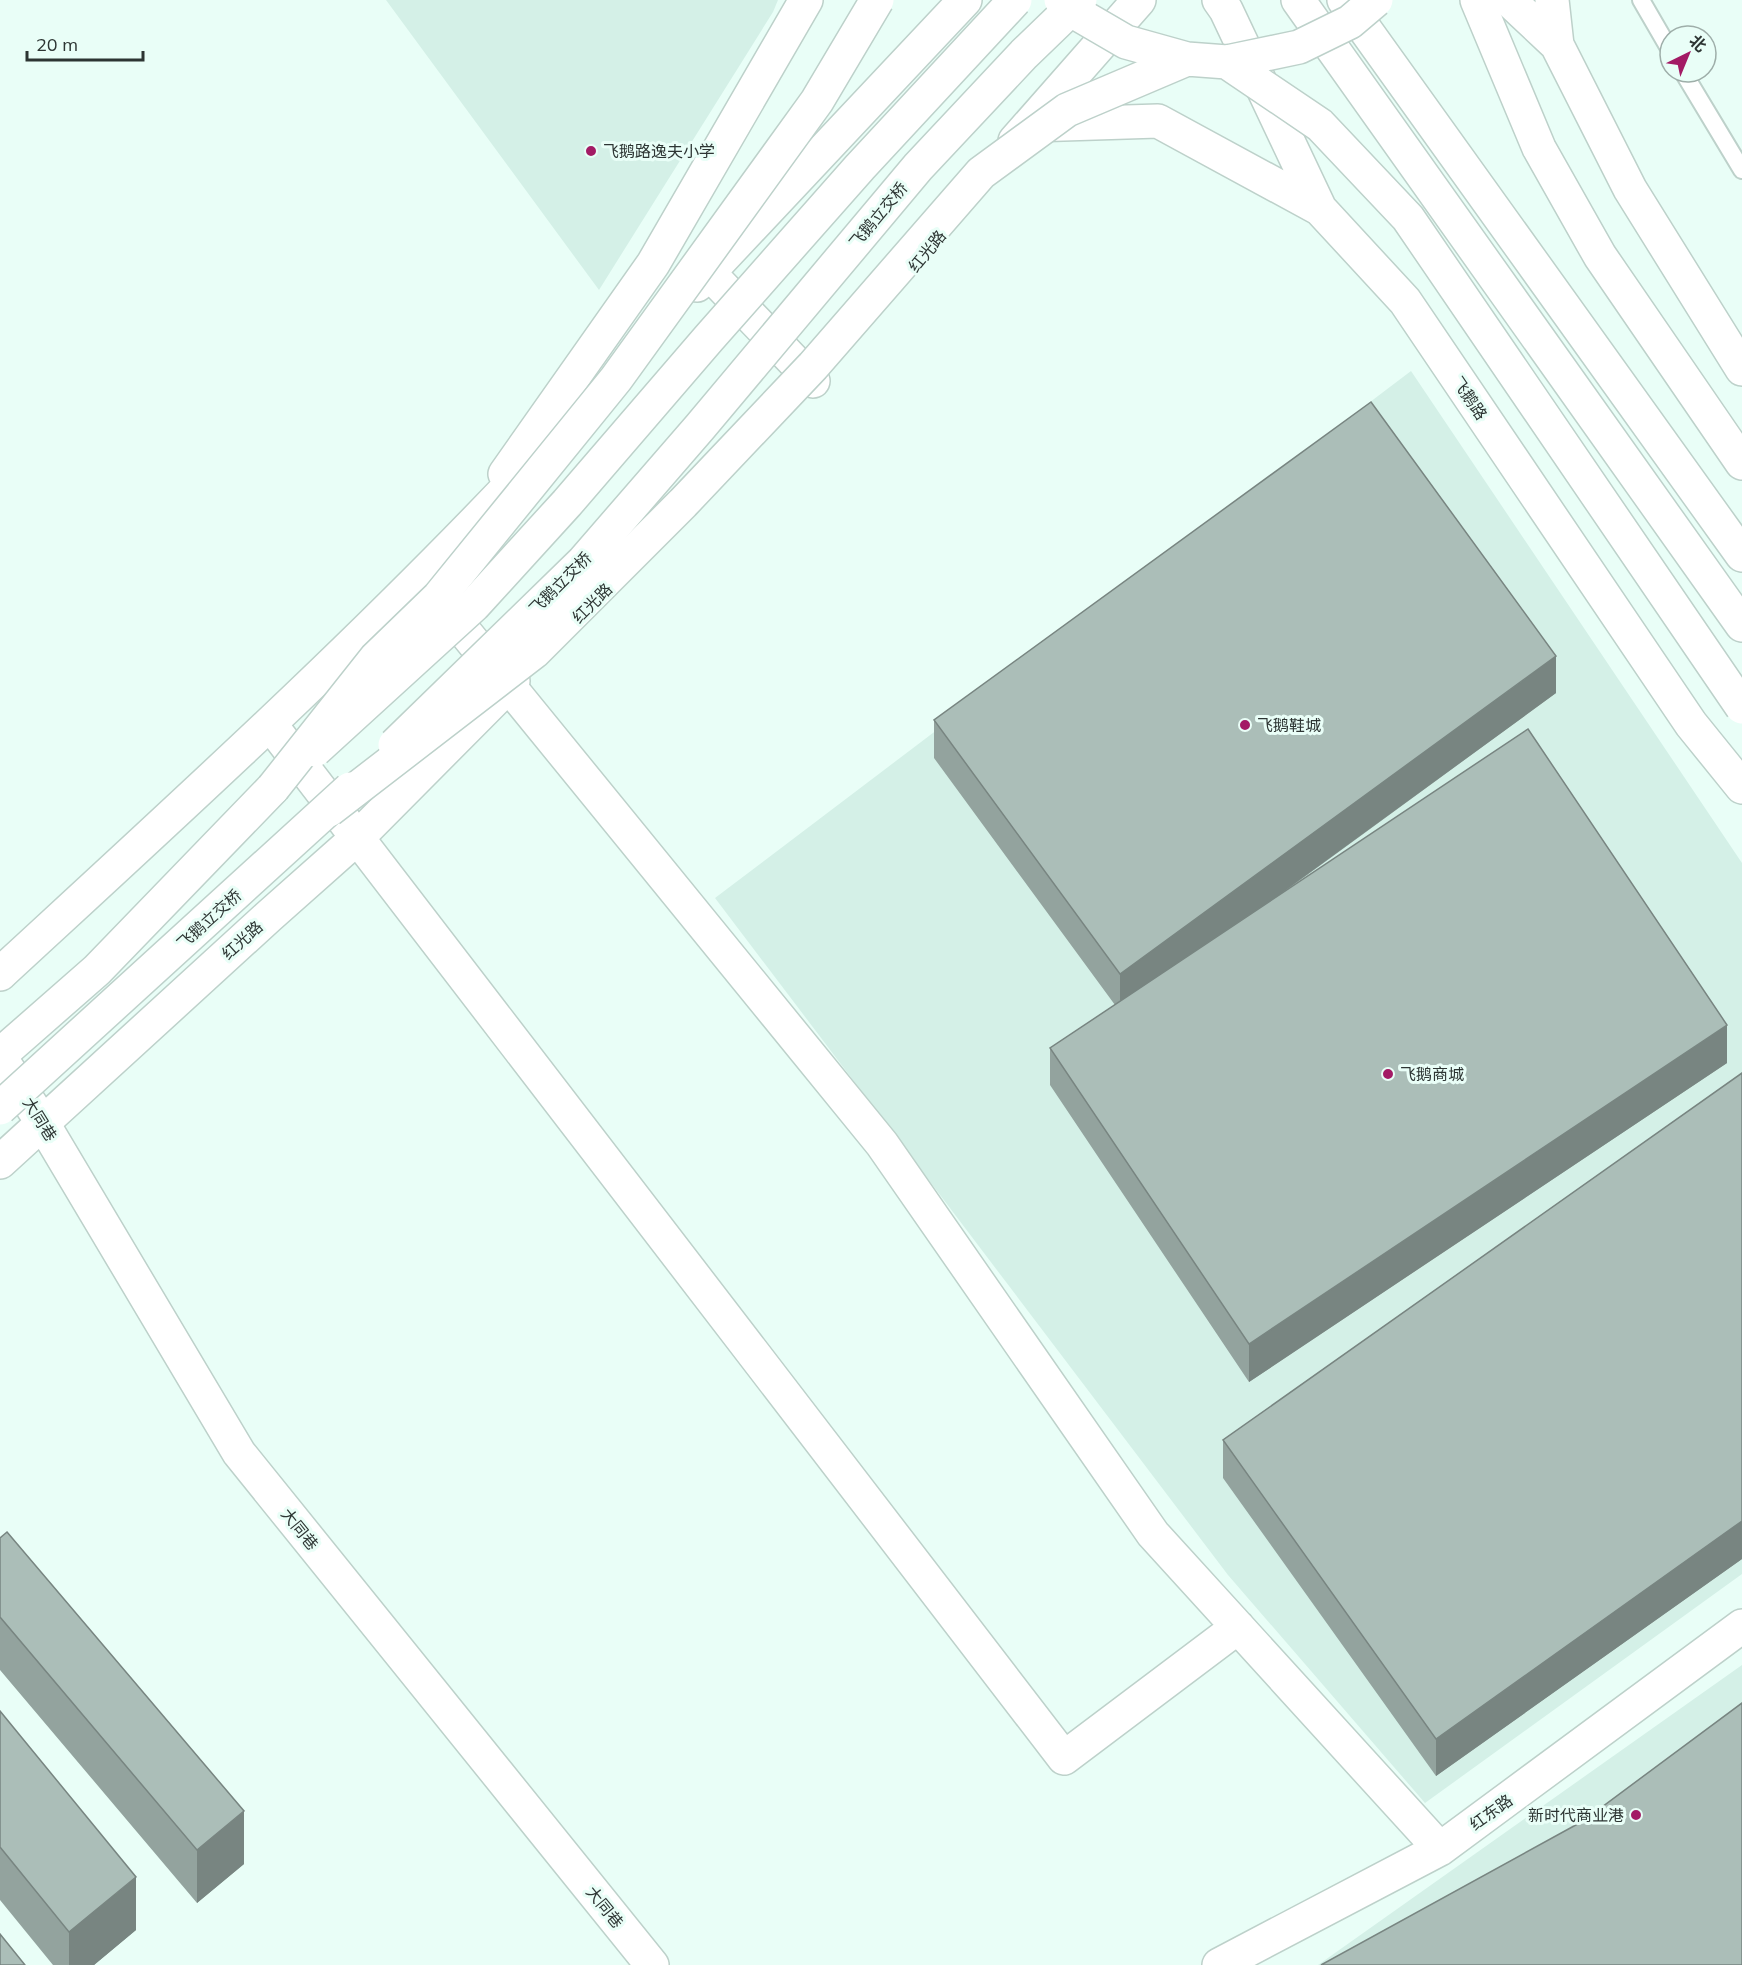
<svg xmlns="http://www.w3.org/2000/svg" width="1742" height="1965" viewBox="0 0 1742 1965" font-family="Mulish,'Noto Sans SC',sans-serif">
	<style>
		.built { fill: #d4f0e7 }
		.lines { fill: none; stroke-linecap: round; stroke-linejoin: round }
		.service-casing { stroke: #bdd1ca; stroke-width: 20 }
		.minor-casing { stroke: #bdd1ca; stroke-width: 36 }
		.tertiary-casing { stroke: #bdd1ca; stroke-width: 36 }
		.secondary-casing { stroke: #bdd1ca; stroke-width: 36 }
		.primary-casing { stroke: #bdd1ca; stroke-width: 36 }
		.service { stroke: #fff; stroke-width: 16 }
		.minor { stroke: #fff; stroke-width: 33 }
		.tertiary { stroke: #fff; stroke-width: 33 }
		.secondary { stroke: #fff; stroke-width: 33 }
		.primary { stroke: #fff; stroke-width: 33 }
		.secondary-bridge-casing { stroke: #bdd1ca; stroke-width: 36; stroke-linecap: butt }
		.primary-bridge-casing { stroke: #bdd1ca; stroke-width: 36; stroke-linecap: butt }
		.secondary-bridge { stroke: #fff; stroke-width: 33 }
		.primary-bridge { stroke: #fff; stroke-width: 33 }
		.wall { fill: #93a39e }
		.shaded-wall { fill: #788581 }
		.building { fill: #abbeb8; stroke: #788581; stroke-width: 1.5 }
		.poi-dot { fill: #a31b65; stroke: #e9fef7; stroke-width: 2 }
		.labels { text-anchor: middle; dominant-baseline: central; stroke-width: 6; stroke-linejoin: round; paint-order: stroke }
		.poi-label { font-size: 16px; fill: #2d3533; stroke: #e9fef7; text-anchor: start }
		.street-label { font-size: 16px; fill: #2d3533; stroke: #e9fef7 }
	</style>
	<rect width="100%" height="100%" fill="#e9fef7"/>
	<!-- built -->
	<path class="built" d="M386 0H778L773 12 599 290Z
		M1411 371 1742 863V1574L1425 1803 1228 1575 715 898Z
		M1742 1665V1965H1318Z"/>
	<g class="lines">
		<defs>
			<path id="service" d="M1641 0 1670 50
				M1683 72 1742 170"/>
			<path id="minor" d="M438 599 882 1144 1153 1534 1440 1849
				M270 724 1064 1758 1238 1627
				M0 1057 42 1122 239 1453 652 1965
				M1219 1965 1440 1849 1742 1626"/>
			<path id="tertiary" d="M1219 0 1226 10 1320 209 1405 301 1691 724 1742 787
				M1509 0 1557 45 1630 189 1742 369
				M1552 0 1557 45
				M1032 125 1158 121 1320 209
				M1015 141 1139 0
				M709 273 813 381
				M697 285 965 0
				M505 474 653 264 806 0
				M0 974C181 807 364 641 533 461
				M0 1162 268 917 357 838 513 681"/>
			<path id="secondary" d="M0 1055 97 970 273 788"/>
			<path id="primary" d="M1298 0 1742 625
				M1344 0 1742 555
				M1477 0 1539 148 1600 256 1742 463"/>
		</defs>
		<!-- service casing -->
		<use href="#service" class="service-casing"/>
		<!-- minor casing -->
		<use href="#minor" class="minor-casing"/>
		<!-- tertiary casing -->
		<use href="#tertiary" class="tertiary-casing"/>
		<!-- secondary casing -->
		<use href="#secondary" class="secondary-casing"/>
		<!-- primary casing -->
		<use href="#primary" class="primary-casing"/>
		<!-- service -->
		<use href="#service" class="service"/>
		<!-- minor -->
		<use href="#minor" class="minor"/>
		<!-- tertiary -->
		<use href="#tertiary" class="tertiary"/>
		<!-- secondary -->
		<use href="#secondary" class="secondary"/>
		<!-- primary -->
		<use href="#primary" class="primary"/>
		<defs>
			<path id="secondary-bridge" d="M395 745 583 562 700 427 918 167 1024 54 1080 0
				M315 750 474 605 567 503 709 338 860 167 1015 0
				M0 1108 350 789"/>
			<path id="primary-bridge" d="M1061 0 1071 10 1126 42 1187 59 1227 62 1299 47 1350 22 1376 0
				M1227 62 1320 125 1408 218 1742 707
				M273 788 376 658 439 597 616 379 817 101 877 0
				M329 810 534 652 683 503 813 366 981 173 1067 110 1187 59"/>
		</defs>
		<!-- secondary-bridge casing -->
		<use href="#secondary-bridge" class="secondary-bridge-casing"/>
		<!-- primary-bridge casing -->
		<use href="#primary-bridge" class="primary-bridge-casing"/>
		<!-- secondary-bridge -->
		<use href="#secondary-bridge" class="secondary-bridge"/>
		<!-- primary-bridge -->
		<use href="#primary-bridge" class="primary-bridge"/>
	</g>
	<!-- wall -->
	<path class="wall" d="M1556 693 1288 889 1727 1063 1249 1382 1050 1085V1048L1115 1005 934 758V720Z
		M1742 1073V1559L1436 1776 1223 1478V1440Z
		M0 1538 244 1864 197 1903 0 1670Z
		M0 1711 136 1930 94 1965H53L0 1900Z"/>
	<!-- shaded-wall -->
	<path class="shaded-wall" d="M1556 656V693L1120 1011V974Z
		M1727 1025V1063L1249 1382V1344Z
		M1742 1521V1559L1436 1776V1739Z
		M244 1811V1864L197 1903V1850Z
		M136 1877V1930L94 1965H69V1932Z"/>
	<!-- building -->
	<path class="building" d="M1371 402 1556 656 1120 974 934 720Z
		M1528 729 1727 1025 1249 1344 1050 1048Z
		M1742 1073V1521L1436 1739 1223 1440Z
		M7 1532 244 1811 197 1850 0 1617V1538Z
		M1742 1703V1965H1321L1583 1821Z
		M0 1711 136 1877 69 1932 0 1847Z
		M0 1934 25 1965H0Z"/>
	<!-- markers -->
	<g class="poi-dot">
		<circle cx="591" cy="151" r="6"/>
		<circle cx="1245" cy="725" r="6"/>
		<circle cx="1388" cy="1074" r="6"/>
		<circle cx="1636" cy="1815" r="6"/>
	</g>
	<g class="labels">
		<!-- poi labels -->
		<g class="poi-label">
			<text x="603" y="151">飞鹅路逸夫小学</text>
			<text x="1257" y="725">飞鹅鞋城</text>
			<text x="1400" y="1074">飞鹅商城</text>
			<text x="1624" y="1815" text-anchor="end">新时代商业港</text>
		</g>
		<!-- street labels -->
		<g class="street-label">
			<text transform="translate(878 215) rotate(-50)">飞鹅立交桥</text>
			<text transform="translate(927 251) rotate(-51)">红光路</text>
			<text transform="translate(1470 398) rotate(56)">飞鹅路</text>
			<text transform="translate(560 583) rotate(-45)">飞鹅立交桥</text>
			<text transform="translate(592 603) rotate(-45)">红光路</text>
			<text transform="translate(209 919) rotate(-42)">飞鹅立交桥</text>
			<text transform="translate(242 940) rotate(-42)">红光路</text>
			<text transform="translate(40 1119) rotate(58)">大同巷</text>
			<text transform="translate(300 1529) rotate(51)">大同巷</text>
			<text transform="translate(1491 1812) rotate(-36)">红东路</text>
			<text transform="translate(605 1907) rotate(51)">大同巷</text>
		</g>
	</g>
	<!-- north arrow -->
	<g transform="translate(1688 54) rotate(43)"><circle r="28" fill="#e9fef7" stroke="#9eaea9" stroke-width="1.5"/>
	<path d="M0-4.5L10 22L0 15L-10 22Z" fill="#a31b65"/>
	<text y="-9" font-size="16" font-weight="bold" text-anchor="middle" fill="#2d3533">北</text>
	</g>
	<!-- scale -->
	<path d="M27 51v9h116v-9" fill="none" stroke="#2d3533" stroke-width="3"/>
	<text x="36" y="51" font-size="18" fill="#2d3533" stroke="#e9fef7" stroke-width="4.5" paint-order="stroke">20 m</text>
</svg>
